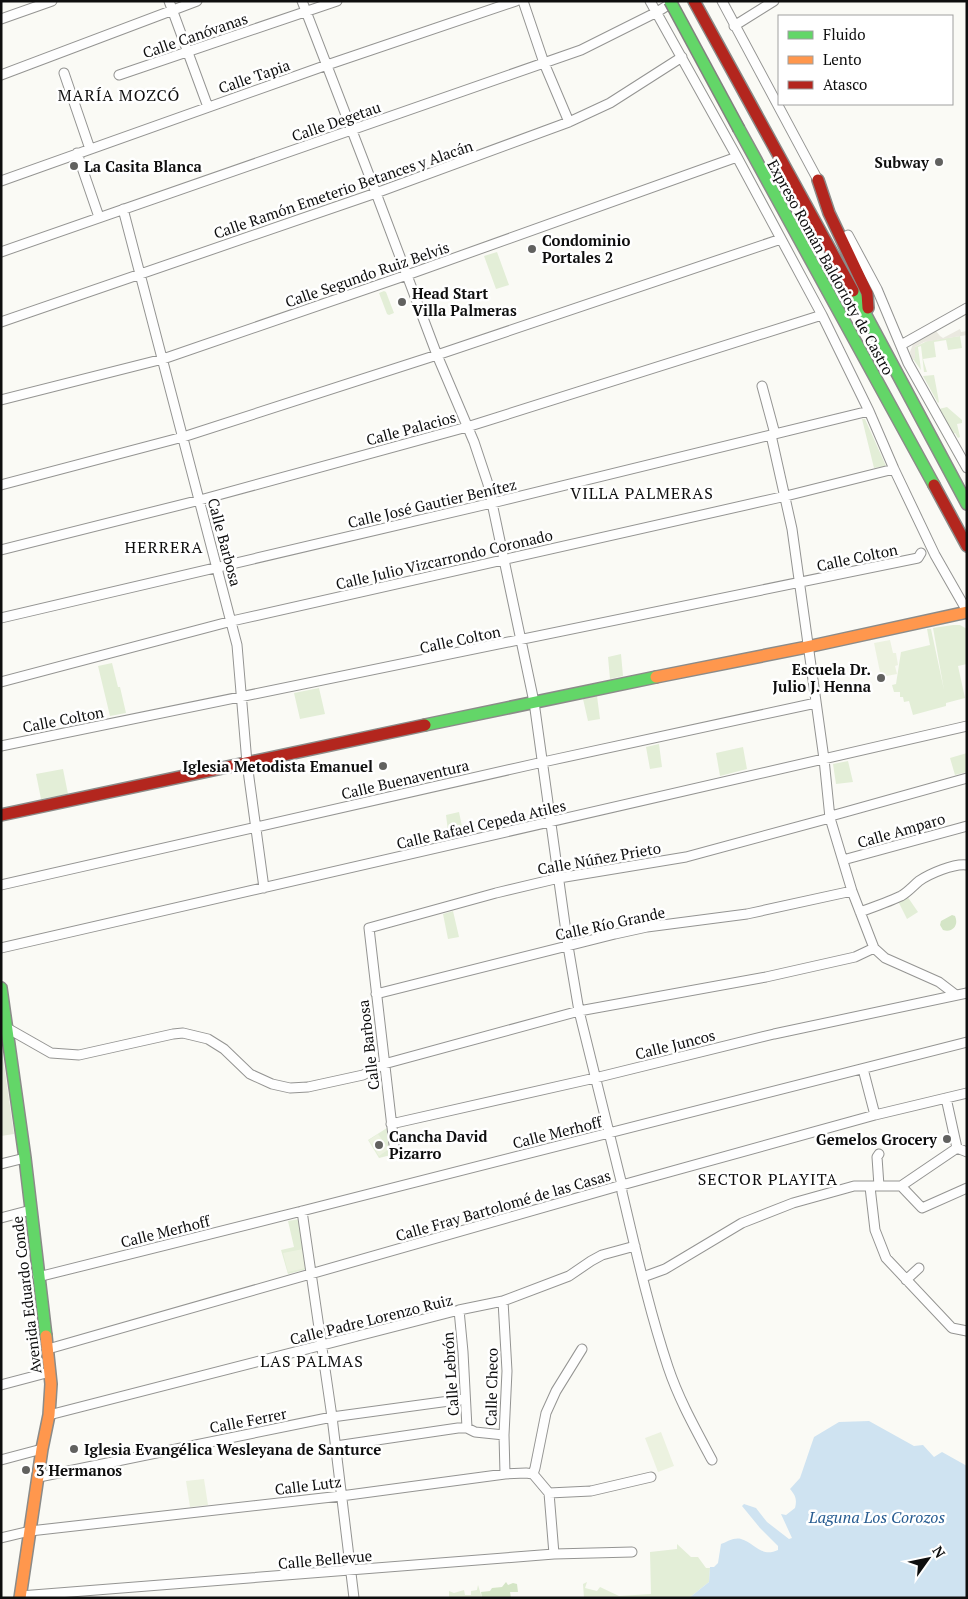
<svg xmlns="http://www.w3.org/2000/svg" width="968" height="1599" viewBox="0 0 968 1599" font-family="'PT Serif',serif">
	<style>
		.green { fill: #e3eed7 }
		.forest { fill: #d4e5c6 }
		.cemetery { fill: #e5eada }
		.pitch { fill: #ecf2e0 }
		.plaza { fill: #eae9e0 }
		.water { fill: #cfe3f1 }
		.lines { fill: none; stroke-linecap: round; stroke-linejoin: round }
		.street-casing { stroke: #949492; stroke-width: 11 }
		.fast-casing { stroke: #8b8b89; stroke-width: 14 }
		.slow-casing { stroke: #8b8b89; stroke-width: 14 }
		.jam-casing { stroke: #8b8b89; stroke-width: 14 }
		.street { stroke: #fefefe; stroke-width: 9 }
		.fast { stroke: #63d668; stroke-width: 11 }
		.slow { stroke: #ff974d; stroke-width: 11 }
		.jam { stroke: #b3261e; stroke-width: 11 }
		.fast-bridge-casing { stroke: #82827f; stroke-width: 14; stroke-linecap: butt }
		.fast-bridge { stroke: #63d668; stroke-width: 11 }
		.poi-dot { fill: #61615f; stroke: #fff; stroke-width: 2 }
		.labels { text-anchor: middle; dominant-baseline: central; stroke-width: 5; stroke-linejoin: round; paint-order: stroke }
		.street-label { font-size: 15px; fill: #0e0e0e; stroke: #fff }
		.poi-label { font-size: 15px; font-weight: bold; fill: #0e0e0e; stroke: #fff; text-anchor: start }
		.neighbourhood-label { font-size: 16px; letter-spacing: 1px; fill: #0e0e0e; stroke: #fff }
		.water-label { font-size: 16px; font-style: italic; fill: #275c91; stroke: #fff }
	</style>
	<rect width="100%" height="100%" fill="#fafaf5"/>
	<!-- green -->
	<path class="green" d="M497 252 509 285 496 289 484 256Z
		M384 291 386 292 394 313 389 315 387 314 379 293Z
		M960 336 962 348 948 350 946 340 934 342 936 357 923 359 927 372H924L921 346 918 347 921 370 913 359 915 358V347L927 341Z
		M934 375 939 402 938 403 923 376Z
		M947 407 962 420V423L957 424 960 437 958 438 955 433 953 434 939 409Z
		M862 419H865L886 466 874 468Z
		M953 625H960L967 629V664L958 666 965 698 946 703V706L913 715 909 701 904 702 903 697H900V692H894L892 685 896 684 901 652 930 645 927 629H931L944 690 933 628Z
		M621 654 623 676 610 679 608 657Z
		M112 663 118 687H120L126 713 110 716 98 666Z
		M319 688 325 714 300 719 294 693Z
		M597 696 600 719 588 721 583 699Z
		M659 744 662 767 650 769 646 747Z
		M743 747 747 769 720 776 716 753Z
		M967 753V772L955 775 950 758Z
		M848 761 853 782 836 784 833 764Z
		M63 769 68 794 41 799 36 774Z
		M459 812 464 836 449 839 446 815Z
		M907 896 918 912 907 919 898 901Z
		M453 911 459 937 448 939 443 914Z
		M387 1128 391 1155 379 1158 368 1140Z
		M300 1219 307 1269 288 1274 281 1250 294 1247 288 1221Z
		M677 1544 691 1557H698L706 1568H710L709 1582 689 1598H584L583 1584 587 1582 585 1588 597 1591 600 1587 619 1596 651 1594 650 1552 677 1549Z
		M478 1585 482 1598H449V1591L454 1593 464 1590 465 1595H471V1591L477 1590Z"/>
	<!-- forest -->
	<path class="forest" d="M952 915 955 916C959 925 953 933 943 930L940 925 941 921Z
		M506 1582 508 1585 513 1583 517 1584 518 1592H510L511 1598H482L481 1592 490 1591 492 1588 502 1587Z"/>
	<!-- cemetery -->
	<path class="cemetery" d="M1 1043 14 1134 1 1136Z"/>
	<!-- pitch -->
	<path class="pitch" d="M890 640 893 653H896L898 665 895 666 897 674 881 677 874 643Z
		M378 1134 389 1149 379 1156 369 1140Z
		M303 1249 306 1268 288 1272 283 1253Z
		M661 1432 674 1466 658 1472 645 1438Z
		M204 1479 208 1505 190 1507 186 1481Z"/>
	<!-- plaza -->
	<path class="plaza" d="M960 329 961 332 967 331V335L924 342 915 347V358L912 360 910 352 913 344 936 331 940 336 943 338Z"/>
	<!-- water -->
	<path class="water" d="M869 1421 914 1446 923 1445 934 1457 942 1452 967 1466V1598H689L709 1582 710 1567H714L718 1563 721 1544C727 1542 734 1537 741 1539 755 1543 761 1558 778 1550V1546L760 1528 742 1506 744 1504 756 1508 767 1522 789 1539 792 1538 781 1514 786 1515 795 1508C797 1500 796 1496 790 1489L800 1478 814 1437 839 1422Z"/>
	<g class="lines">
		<defs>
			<path id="street" d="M169 1 208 107
				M302 1 376 193 437 355 474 442 488 484 534 702 568 946 579 1011 622 1185V1192C636 1251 649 1310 668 1367 679 1400 696 1430 712 1460
				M523 1 544 63 569 122
				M650 1 737 157 822 315 869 411 894 469 935 555 967 611
				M722 1 819 182
				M1 19 52 1
				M734 26 774 1
				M64 73 90 149
				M1 75 197 1
				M119 75 337 1
				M77 153 99 217
				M1 181 327 65 516 1
				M123 209 237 645 247 763 264 888
				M848 235 877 289 908 363 967 468
				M1 252 581 50 657 12 673 2
				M1 322 376 193 569 122 610 103 682 57
				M901 345 967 308
				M762 386 775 434
				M1 400 163 359 407 275 737 157
				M771 435 792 529 824 759 830 818 852 891 874 948 885 958 939 982 956 995
				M1 485 183 437 437 355 781 239
				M1 550 200 500 467 427 822 315
				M1 618 492 503 869 411
				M1 682 232 621 786 496 894 469
				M1 746 918 558 921 553
				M831 816 967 778
				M843 860 967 826
				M1 885 543 762 816 703
				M860 912C874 907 888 902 901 896 908 892 913 886 919 881 929 874 954 863 967 865
				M1 948 967 726
				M376 994 615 934 647 927 747 914 852 891
				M7 1028 51 1053 79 1055 173 1034 183 1033 208 1039 224 1049 250 1074 272 1084 290 1088 308 1087 363 1075 384 1064 579 1011 766 977 855 957 874 948
				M863 1069 875 1115
				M946 1098 957 1148
				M391 1124 595 1078 774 1034 967 993
				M395 1153 369 928 496 893 559 878 686 857 830 818
				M879 1154 877 1157 879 1186
				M1 1164 25 1158
				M901 1186 922 1208 967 1188
				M870 1187 875 1230 886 1258 952 1328 967 1331
				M302 1211 332 1417 354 1598
				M1 1218 31 1210
				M38 1277 302 1211 967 1042
				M643 1277 665 1269 742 1223 793 1203 854 1186H901L957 1148 967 1152
				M906 1280 919 1268
				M503 1301 507 1371 504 1435 505 1474
				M459 1310 463 1352 467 1428
				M48 1349 622 1185 875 1115 967 1093
				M1 1385 50 1372
				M49 1415 459 1310 503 1301 569 1276 591 1261 602 1255 635 1246
				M336 1446 458 1428H467L475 1432 504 1435
				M1 1460 42 1449
				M533 1474 535 1468 546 1413 556 1391 582 1349
				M39 1477 332 1417 464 1399
				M549 1493 591 1491 651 1477
				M1 1538 30 1531 341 1496 505 1474 526 1473 533 1474 549 1493 554 1554
				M20 1596 554 1554 632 1552"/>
			<path id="fast" d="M739 129 934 485
				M853 291 967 504
				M425 725 656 677
				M1 988 25 1158 46 1336"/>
			<path id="slow" d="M656 677 807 647 967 612
				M20 1598 42 1449 49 1415 51 1384 46 1336"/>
			<path id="jam" d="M694 1 853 291
				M818 180 829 213 867 293 868 308
				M934 485 967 546
				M1 815 425 725"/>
		</defs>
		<!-- street casing -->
		<use href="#street" class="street-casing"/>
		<!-- fast casing -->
		<use href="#fast" class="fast-casing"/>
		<!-- slow casing -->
		<use href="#slow" class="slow-casing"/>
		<!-- jam casing -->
		<use href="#jam" class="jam-casing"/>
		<!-- street -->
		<use href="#street" class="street"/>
		<!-- fast -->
		<use href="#fast" class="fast"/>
		<!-- slow -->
		<use href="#slow" class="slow"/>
		<!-- jam -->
		<use href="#jam" class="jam"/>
		<defs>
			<path id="fast-bridge" d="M670 1 739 129"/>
		</defs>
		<!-- fast-bridge casing -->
		<use href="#fast-bridge" class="fast-bridge-casing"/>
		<!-- fast-bridge -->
		<use href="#fast-bridge" class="fast-bridge"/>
	</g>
	<!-- markers -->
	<g class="poi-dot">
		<circle cx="939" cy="162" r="5"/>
		<circle cx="74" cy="166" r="5"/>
		<circle cx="532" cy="249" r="5"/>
		<circle cx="402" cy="302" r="5"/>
		<circle cx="881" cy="678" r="5"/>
		<circle cx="383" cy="766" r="5"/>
		<circle cx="947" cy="1139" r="5"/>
		<circle cx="379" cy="1145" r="5"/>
		<circle cx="74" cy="1449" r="5"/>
		<circle cx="26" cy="1470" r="5"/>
	</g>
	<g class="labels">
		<!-- street labels -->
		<g class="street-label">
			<text transform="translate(195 35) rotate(-19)">Calle Canóvanas</text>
			<text transform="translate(254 76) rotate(-19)">Calle Tapia</text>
			<text transform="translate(336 121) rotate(-19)">Calle Degetau</text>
			<text transform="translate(343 189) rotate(-19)">Calle Ramón Emeterio Betances y Alacán</text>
			<text transform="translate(831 267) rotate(61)">Expreso Román Baldorioty de Castro</text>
			<text transform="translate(367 274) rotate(-19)">Calle Segundo Ruiz Belvis</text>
			<text transform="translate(411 428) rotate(-15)">Calle Palacios</text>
			<text transform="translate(432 503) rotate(-13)">Calle José Gautier Benítez</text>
			<text transform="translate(225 542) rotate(75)">Calle Barbosa</text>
			<text transform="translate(857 557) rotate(-12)">Calle Colton</text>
			<text transform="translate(444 559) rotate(-13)">Calle Julio Vizcarrondo Coronado</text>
			<text transform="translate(460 639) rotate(-12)">Calle Colton</text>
			<text transform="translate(63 719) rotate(-11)">Calle Colton</text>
			<text transform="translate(405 779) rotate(-13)">Calle Buenaventura</text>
			<text transform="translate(481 824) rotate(-13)">Calle Rafael Cepeda Atiles</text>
			<text transform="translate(901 830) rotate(-16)">Calle Amparo</text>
			<text transform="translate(599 858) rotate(-10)">Calle Núñez Prieto</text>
			<text transform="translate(610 923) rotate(-12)">Calle Río Grande</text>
			<text transform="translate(675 1044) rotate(-14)">Calle Juncos</text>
			<text transform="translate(368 1045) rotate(-97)">Calle Barbosa</text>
			<text transform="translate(557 1132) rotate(-14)">Calle Merhoff</text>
			<text transform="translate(503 1205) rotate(-16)">Calle Fray Bartolomé de las Casas</text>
			<text transform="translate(165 1231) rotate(-14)">Calle Merhoff</text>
			<text transform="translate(26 1295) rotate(-97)">Avenida Eduardo Conde</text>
			<text transform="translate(371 1319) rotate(-14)">Calle Padre Lorenzo Ruiz</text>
			<text transform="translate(450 1374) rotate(-94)">Calle Lebrón</text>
			<text transform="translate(491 1387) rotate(-89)">Calle Checo</text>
			<text transform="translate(248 1420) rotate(-11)">Calle Ferrer</text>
			<text transform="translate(308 1485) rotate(-7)">Calle Lutz</text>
			<text transform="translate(325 1559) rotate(-5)">Calle Bellevue</text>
		</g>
		<!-- poi labels -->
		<g class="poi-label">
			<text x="929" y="162" text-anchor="end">Subway</text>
			<text x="84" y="166">La Casita Blanca</text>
			<text x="542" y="240">Condominio<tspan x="542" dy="17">Portales 2</tspan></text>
			<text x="412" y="293">Head Start<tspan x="412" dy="17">Villa Palmeras</tspan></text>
			<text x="871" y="669" text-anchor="end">Escuela Dr.<tspan x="871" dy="17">Julio J. Henna</tspan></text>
			<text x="373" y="766" text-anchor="end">Iglesia Metodista Emanuel</text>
			<text x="389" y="1136">Cancha David<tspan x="389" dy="17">Pizarro</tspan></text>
			<text x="937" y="1139" text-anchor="end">Gemelos Grocery</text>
			<text x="84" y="1449">Iglesia Evangélica Wesleyana de Santurce</text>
			<text x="36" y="1470">3 Hermanos</text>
		</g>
		<!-- neighbourhood labels -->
		<g class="neighbourhood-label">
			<text x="119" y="95">MARÍA MOZCÓ</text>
			<text x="642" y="493">VILLA PALMERAS</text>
			<text x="164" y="547">HERRERA</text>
			<text x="768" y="1179">SECTOR PLAYITA</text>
			<text x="312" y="1361">LAS PALMAS</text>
		</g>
		<!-- water labels -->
		<g class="water-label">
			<text x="877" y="1517">Laguna Los Corozos</text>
		</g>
	</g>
	<!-- border -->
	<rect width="968" height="1599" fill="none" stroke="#0e0e0e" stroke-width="5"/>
	<!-- legend -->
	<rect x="778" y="15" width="175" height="90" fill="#ffffff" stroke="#9f9f9f"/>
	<rect x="788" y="31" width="25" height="8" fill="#63d668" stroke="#9f9f9f"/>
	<text x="823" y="40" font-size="15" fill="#0e0e0e">Fluido</text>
	<rect x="788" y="56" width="25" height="8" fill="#ff974d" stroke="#9f9f9f"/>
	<text x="823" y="65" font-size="15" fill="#0e0e0e">Lento</text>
	<rect x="788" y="81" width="25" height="8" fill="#b3261e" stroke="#9f9f9f"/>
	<text x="823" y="90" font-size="15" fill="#0e0e0e">Atasco</text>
	<!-- north arrow -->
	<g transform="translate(928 1559) rotate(57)" stroke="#ffffff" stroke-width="4" paint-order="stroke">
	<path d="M0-4L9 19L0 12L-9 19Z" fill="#0e0e0e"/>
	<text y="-8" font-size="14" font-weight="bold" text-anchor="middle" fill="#0e0e0e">N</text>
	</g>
</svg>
